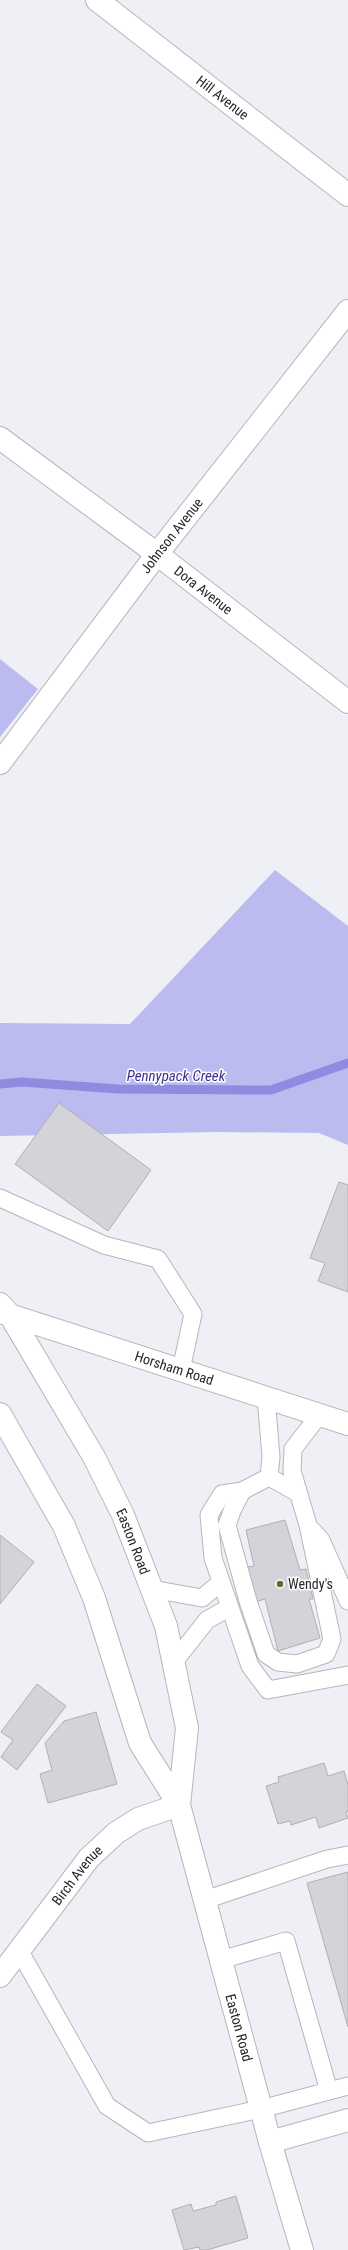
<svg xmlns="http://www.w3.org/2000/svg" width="348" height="2250" viewBox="0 0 348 2250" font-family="'Roboto Condensed',sans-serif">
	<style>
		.forest { fill: #bbbbf0 }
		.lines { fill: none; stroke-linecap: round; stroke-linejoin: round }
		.stream { stroke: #8f8be1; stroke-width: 9 }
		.building { fill: #d3d3d9; stroke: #afafb5 }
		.service-casing { stroke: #b6b6bc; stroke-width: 19 }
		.minor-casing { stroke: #b6b6bc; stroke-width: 24 }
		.primary-casing { stroke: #b6b6bc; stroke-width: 24 }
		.trunk-casing { stroke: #b6b6bc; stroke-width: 24 }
		.service { stroke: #fff; stroke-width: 17 }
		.minor { stroke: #fff; stroke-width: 22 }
		.primary { stroke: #fff; stroke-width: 22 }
		.trunk { stroke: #fff; stroke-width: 22 }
		.poi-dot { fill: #696532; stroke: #fff; stroke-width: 1.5 }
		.labels { text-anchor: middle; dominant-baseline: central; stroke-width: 3; stroke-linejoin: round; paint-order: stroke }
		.street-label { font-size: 14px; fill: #262628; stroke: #fff }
		.poi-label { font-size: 14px; fill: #262628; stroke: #fff; text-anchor: start }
		.water-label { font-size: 15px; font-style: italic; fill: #3f2e91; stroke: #fff }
	</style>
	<rect width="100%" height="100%" fill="#eff0f6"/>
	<!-- forest -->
	<path class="forest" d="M0 659 38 689 0 737Z
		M275 870 348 926V1145L319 1133 217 1132 0 1136V1023L130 1024Z"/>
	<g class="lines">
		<!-- stream -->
		<path class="stream" d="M0 1084 22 1082 118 1089 271 1090 348 1063"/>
	</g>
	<!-- building -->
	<path class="building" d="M59 1103 151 1170 108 1231 15 1164Z
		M339 1182 348 1185V1292L318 1281 325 1263 310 1258Z
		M285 1520 300 1570 306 1569 313 1599H309L320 1638 278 1651 265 1599 255 1602 245 1567 254 1566 246 1530Z
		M0 1535 34 1562 0 1604Z
		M37 1684 66 1706 17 1770 1 1757 13 1740 1 1732Z
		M96 1712 117 1784 48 1803 40 1774 52 1770 45 1743 64 1721Z
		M324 1763 328 1776 344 1771 348 1785V1811L346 1812 348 1818 319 1828 316 1817 291 1825 290 1821 278 1824 266 1786 279 1782 278 1777Z
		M348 1872V2027L307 1883Z
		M236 2196 248 2238 207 2250H200L199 2247 184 2250 172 2210 191 2204 193 2211 216 2205V2202Z"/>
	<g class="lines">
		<defs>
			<path id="service" d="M0 1198 104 1245 158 1259 193 1314 181 1370
				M266 1397 271 1457 269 1477
				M269 1477 242 1491 222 1494 209 1515 213 1558 250 1666 268 1690 348 1675
				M269 1477 298 1493
				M242 1491 232 1511 227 1525 248 1601 266 1654 278 1662 297 1664 326 1654 332 1639 308 1525 292 1471 293 1449 320 1414
				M312 1530 321 1540 348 1601
				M152 1589 202 1598 221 1582
				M174 1662 207 1620 230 1607
				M205 1900 327 1859 348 1855
				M19 1950 107 2106 148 2133 261 2109 348 2086
				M221 1960 286 1941 329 2091"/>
			<g id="minor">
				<path id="s1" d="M97 0 348 195"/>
				<path id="s2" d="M0 438 157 554 348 702"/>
				<path id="s3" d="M0 763 157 554 348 311"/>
				<path id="s4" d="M0 1976 89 1858 116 1833 138 1819 179 1805"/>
				<path d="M270 2142 348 2120"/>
			</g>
			<g id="primary">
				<path id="s5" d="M0 1312 348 1424"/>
			</g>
			<g id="trunk">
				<path id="s6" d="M0 1304 10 1315 94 1457 123 1515 166 1626 187 1728 179 1805"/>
				<path id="s7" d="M0 1414 64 1526 94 1598 140 1743 179 1805 270 2142 302 2250"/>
			</g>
		</defs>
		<!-- service casing -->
		<use href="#service" class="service-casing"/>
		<!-- minor casing -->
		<use href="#minor" class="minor-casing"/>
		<!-- primary casing -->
		<use href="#primary" class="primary-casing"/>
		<!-- trunk casing -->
		<use href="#trunk" class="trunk-casing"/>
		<!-- service -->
		<use href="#service" class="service"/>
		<!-- minor -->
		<use href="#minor" class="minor"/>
		<!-- primary -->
		<use href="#primary" class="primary"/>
		<!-- trunk -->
		<use href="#trunk" class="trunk"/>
	</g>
	<!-- markers -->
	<circle class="poi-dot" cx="280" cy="1584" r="4"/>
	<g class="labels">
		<!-- street labels -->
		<g class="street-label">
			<text stroke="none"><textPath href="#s1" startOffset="159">Hill Avenue</textPath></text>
			<text stroke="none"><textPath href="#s3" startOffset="285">Johnson Avenue</textPath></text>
			<text stroke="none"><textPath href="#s2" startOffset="254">Dora Avenue</textPath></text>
			<text stroke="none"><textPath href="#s5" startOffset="183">Horsham Road</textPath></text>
			<text stroke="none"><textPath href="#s6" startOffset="273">Easton Road</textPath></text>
			<text stroke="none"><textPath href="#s4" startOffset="127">Birch Avenue</textPath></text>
			<text stroke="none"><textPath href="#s7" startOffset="663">Easton Road</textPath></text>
		</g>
		<!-- poi labels -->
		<g class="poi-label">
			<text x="288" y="1584">Wendy's</text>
		</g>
		<!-- water labels -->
		<g class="water-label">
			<text x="176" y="1076">Pennypack Creek</text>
		</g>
	</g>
</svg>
